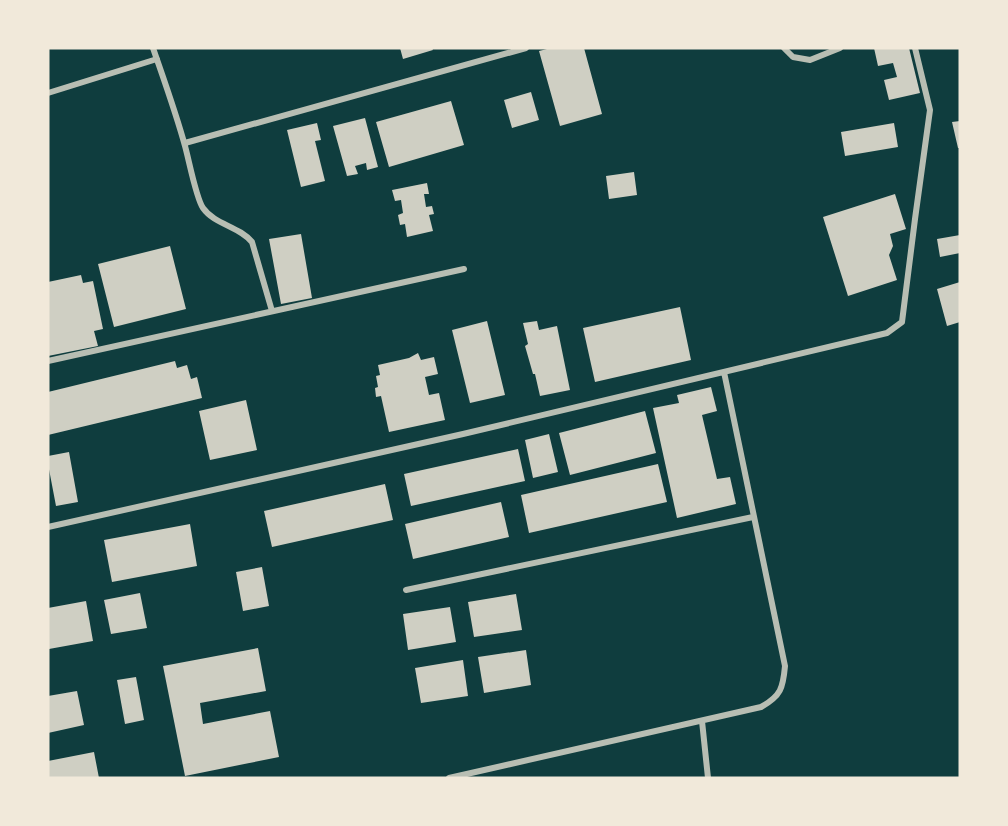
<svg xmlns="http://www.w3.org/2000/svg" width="1008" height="826" viewBox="0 0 1008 826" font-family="'IBM Plex Sans',sans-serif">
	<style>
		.building { fill: #cfcfc3 }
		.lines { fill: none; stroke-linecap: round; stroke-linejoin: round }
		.minor { stroke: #b8beb3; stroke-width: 6 }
	</style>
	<rect width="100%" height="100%" fill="#0f3d3e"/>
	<!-- building -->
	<path class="building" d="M400 48H432L433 50 403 59Z
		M551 48H584L602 114 560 126 539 51Z
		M874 48H909L920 93 889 100 884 80 897 77 893 63 878 66Z
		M531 92 539 120 512 128 504 100Z
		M451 101 464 145 389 167 376 122Z
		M365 118 378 167 367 170 366 163 355 166 358 174 347 176 333 126Z
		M960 121V148H958L952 122Z
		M317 123 321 140 315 141 325 181 301 187 287 130Z
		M894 123 898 147 845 156 841 132Z
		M634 172 637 195 609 199 606 176Z
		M427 183 429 194H424L426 207 432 206 434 214 429 215 433 231 407 237 405 224 400 225 398 215 403 213 401 200 395 201 392 190Z
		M895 194 906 229 890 234 893 246 889 255 897 280 848 296 823 217Z
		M301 234 312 298 281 304 269 239Z
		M960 235V253L940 257 937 239Z
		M170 246 186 309 114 327 98 264Z
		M81 275 83 283 93 281 103 329 94 331 98 346 48 356V282Z
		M960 282V322L947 326 937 289Z
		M680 307 691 360 595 382 583 328Z
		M487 321 505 395 470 403 452 330Z
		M537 321 539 330 557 326 570 390 540 396 535 374H533L525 346 528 344 523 323Z
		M418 353 421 360 434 357 438 374 425 377 429 395 439 393 445 420 389 432 381 396 376 397 375 388 378 387 376 376 380 375 378 365 409 358Z
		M175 361 177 368 187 365 191 379 197 377 202 398 48 435V392Z
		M711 387 717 411 702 415 717 479 730 477 736 504 677 518 653 408 679 403 677 395Z
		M246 400 257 450 210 460 199 411Z
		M645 411 656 453 570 475 559 433Z
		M549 434 558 472 533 478 525 440Z
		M518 449 525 481 411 506 404 474Z
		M69 452 78 502 56 506 48 464V456Z
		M658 464 667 502 529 533 521 495Z
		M385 484 393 520 272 547 264 511Z
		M501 502 509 537 413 559 405 524Z
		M190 524 197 566 112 582 104 540Z
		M262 567 269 606 243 611 236 572Z
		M140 593 147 628 111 634 104 600Z
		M516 594 522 630 474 637 468 602Z
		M86 601 93 641 49 649 48 608Z
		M450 607 456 642 408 650 403 614Z
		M258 648 266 691 200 703 203 724 270 711 279 757 185 776 163 666Z
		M526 650 531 685 484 693 478 657Z
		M463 660 468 696 421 703 415 668Z
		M136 677 144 720 125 724 117 680Z
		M77 691 84 725 48 733V696Z
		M94 752 99 778H48V761Z"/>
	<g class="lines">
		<!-- minor -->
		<path class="minor" d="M153 48C164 80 176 113 185 146 189 160 196 198 203 208 215 225 239 226 252 242L272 311
			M784 48 793 57 810 60 840 48
			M48 93 157 59
			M185 143 526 48
			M48 361 464 269
			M48 527 463 434 887 333 902 322 915 219 930 110 915 48
			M406 590 753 517
			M702 721 708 778
			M449 778 761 707C781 696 783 688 785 666L724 372"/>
	</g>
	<!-- border -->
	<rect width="1008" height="826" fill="none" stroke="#f1e9da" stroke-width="99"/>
</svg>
